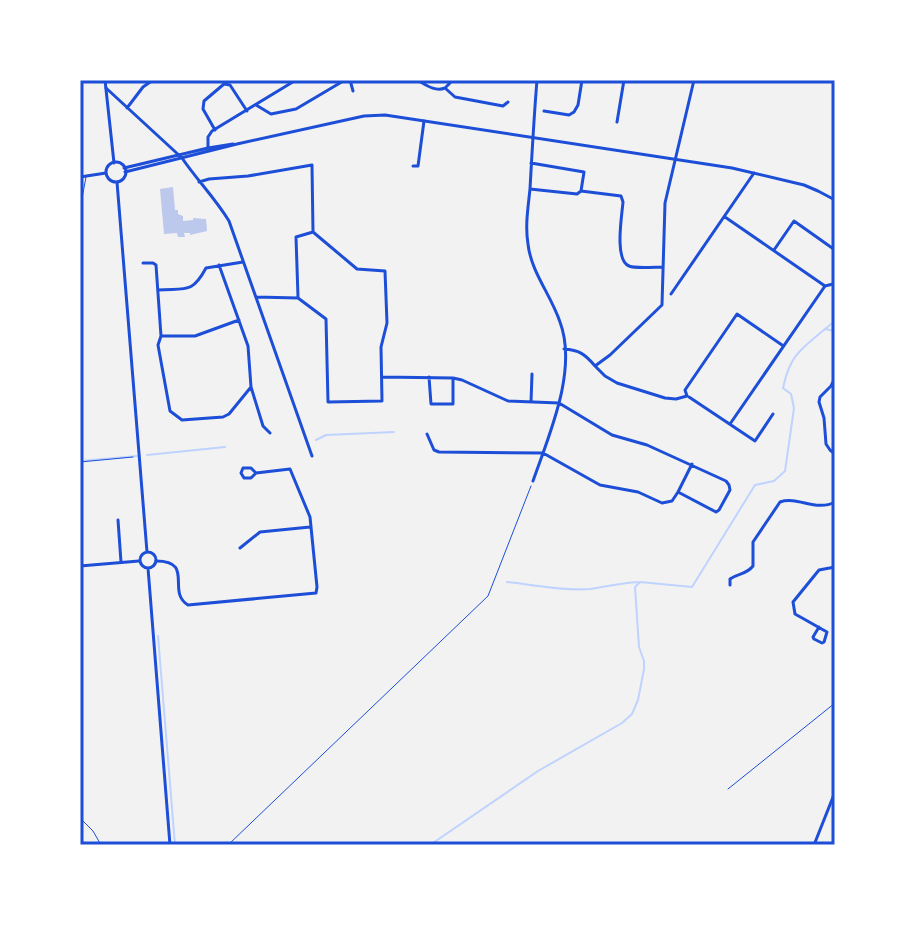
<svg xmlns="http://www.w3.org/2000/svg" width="915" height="925" viewBox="0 0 915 925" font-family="Figtree,sans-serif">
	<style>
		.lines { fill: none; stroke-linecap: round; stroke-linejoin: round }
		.stream { stroke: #bfd3fe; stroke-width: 2 }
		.building { fill: #bdc9ec }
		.path { stroke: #1d4ed8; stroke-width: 1 }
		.service { stroke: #1d4ed8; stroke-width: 1 }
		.minor { stroke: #1d4ed8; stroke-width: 3 }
		.tertiary { stroke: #1d4ed8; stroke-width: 3 }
		.neatline { fill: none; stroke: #1d4ed8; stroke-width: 3 }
	</style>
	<rect width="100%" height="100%" fill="#f2f2f2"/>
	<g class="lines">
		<!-- stream -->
		<path class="stream" d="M834 189H835
			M825 329 835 321
			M316 440 326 435 394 432
			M147 455 225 447
			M80 461 137 456
			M507 582C534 585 563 591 590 589 607 587 623 582 640 582
			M158 636 175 845
			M430 845 538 771 622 723 632 714 638 700 644 669V661L639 647 635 587 640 582 692 587 755 485 774 481 785 471 794 408 791 394 783 388C790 355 800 350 825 329L835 331"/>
	</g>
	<!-- building -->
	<path class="building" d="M173 187 175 210H178V214L183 216V221L193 220V218L206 219 207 231 190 235V233H184L185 237H178L177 233 164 234 160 189Z"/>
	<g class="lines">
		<!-- path -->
		<path class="path" d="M80 462 133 457
			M728 789 835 703
			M80 818 93 831 101 845
			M228 845 488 596 531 486"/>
		<!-- service -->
		<path class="service" d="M80 209 86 177"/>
		<!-- minor -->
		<path class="minor" d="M350 80 353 91
			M417 80C426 85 435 92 445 88
			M450 80V83L445 88 455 97 503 106 508 102
			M106 88 182 158C197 180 215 198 229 221L312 456
			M256 105 271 114 296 109 345 80
			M127 108 143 87 153 80
			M544 111 569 115 574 112 578 105 582 80
			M617 122 624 80
			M215 130 203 109 204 101 224 84 230 85 247 111
			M208 147V137L212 131 296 80
			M413 166H418L424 121
			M199 182 209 179 248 176 312 165 313 232 296 237 298 297
			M530 189 577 194 581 191 584 172 531 163
			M581 191 621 196 623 202C622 215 614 260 629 266 636 269 655 267 663 267
			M725 217 825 286 730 424
			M774 250 794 221 835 250
			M143 263H153L156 265 161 336 158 345 170 411 182 420 223 417 229 414 251 387
			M219 265 248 346 251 387 263 426 270 433
			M825 286 833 284 835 280
			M158 290C186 288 192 294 206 268L243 262
			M671 294 754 173
			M256 297 298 298 326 319 328 402 382 401 381 347 387 323 385 271 357 269 313 232
			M162 336H195L239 320
			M564 349C579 350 585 354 595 366L610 355 662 305 665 203 694 80
			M596 367 605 376 617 383 665 398 676 399 687 396
			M382 377 453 378 462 380 508 401 559 403 612 435 647 445 726 481 729 485 730 490 719 510 716 512 678 492 672 501 662 503 638 492 600 485 543 453 439 452 434 450 427 434
			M429 377 431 404H453V378
			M835 378 831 386 820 397 819 402 824 418 826 444 830 450 835 454
			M687 396 685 390 737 314 782 345
			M689 397 755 441 773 414
			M531 402 532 374
			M533 481C549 435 578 370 560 322 551 295 531 272 528 244 525 226 528 208 530 189 532 153 534 116 537 80
			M678 492 692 464
			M118 520 121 562
			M240 548 260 532 310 527
			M156 561C195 561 166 592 188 605L316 593 317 587 310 517 290 469 256 473 251 478H244L241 473 243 468H251L256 473
			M80 566 139 561
			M730 585V579C738 573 746 575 753 566V542L780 502C798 496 816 512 835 502
			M819 627 813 637 814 639 822 643 824 642 827 632C816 626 806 620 795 614L793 602 819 570 835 567"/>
		<!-- tertiary -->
		<path class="tertiary" d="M105 80 114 163
			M106 172a10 10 0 1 1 20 0a10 10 0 1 1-20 0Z
			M124 168 208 148 233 144
			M125 172 237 144 364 116 385 115 732 168 804 185 818 191 835 200
			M80 177 106 173
			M117 182 147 552
			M140 560a8 8 0 1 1 16 0a8 8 0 1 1-16 0Z
			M148 568 170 845
			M814 845 835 792"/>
	</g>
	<!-- border -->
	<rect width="915" height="925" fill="none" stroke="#ffffff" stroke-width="164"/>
	<rect x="82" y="82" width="751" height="761" class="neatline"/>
</svg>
